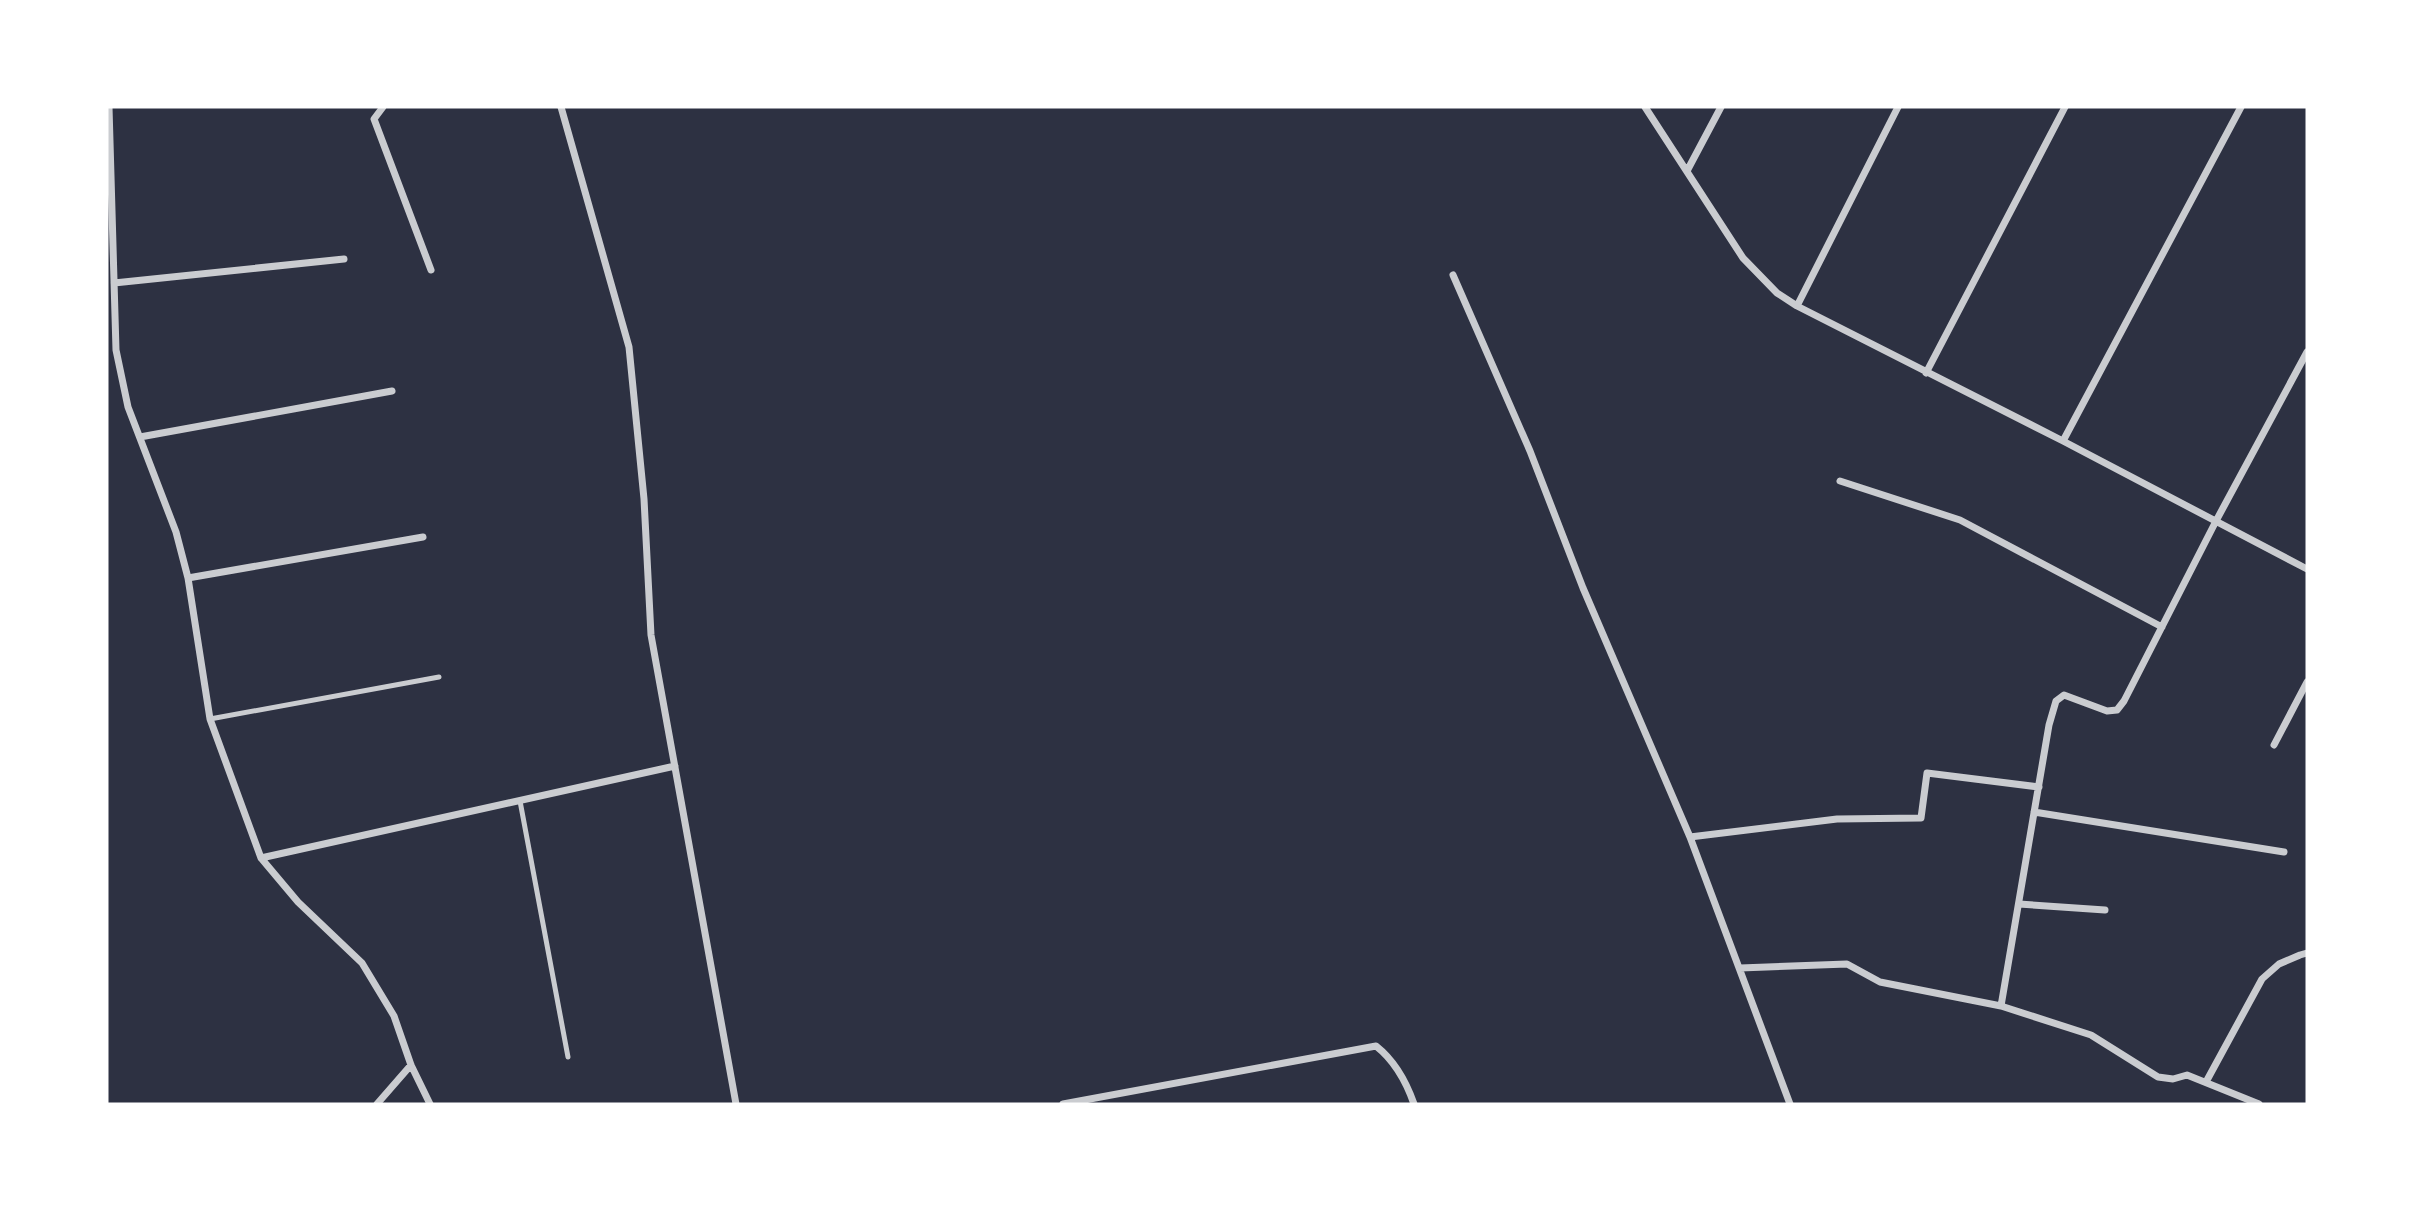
<svg xmlns="http://www.w3.org/2000/svg" width="2414" height="1211" viewBox="0 0 2414 1211" font-family="Mulish,sans-serif">
	<style>
		.lines { fill: none; stroke-linecap: round; stroke-linejoin: round }
		.service { stroke: #caccd0; stroke-width: 5 }
		.minor { stroke: #caccd0; stroke-width: 7 }
	</style>
	<rect width="100%" height="100%" fill="#2d3142"/>
	<g class="lines">
		<!-- service -->
		<path class="service" d="M210 719 439 677
			M520 801 568 1057"/>
		<!-- minor -->
		<path class="minor" d="M109 107 116 350 128 407 176 532 188 578 210 719 261 858 298 902 362 963 394 1016 411 1065 430 1104
			M383 107 374 119 431 270
			M561 107 629 347 644 499 651 635 736 1104
			M1645 107 1743 258 1777 293 1797 306 2063 441 2307 569
			M1687 171 1721 107
			M1453 275 1530 451 1583 588 1690 837 1790 1104
			M114 283 344 259
			M1797 306 1898 107
			M1926 373 2065 107
			M140 437 392 391
			M2063 441 2241 107
			M1840 481 1960 520 2162 627
			M188 578 423 537
			M2274 745 2307 682
			M2034 812 2284 852
			M1690 837 1837 819 1921 818 1927 773 2039 787
			M261 858 675 766
			M2019 904 2105 910
			M1740 968 1847 964 1880 982 2001 1006 2091 1035 2158 1077 2173 1079 2187 1075 2259 1104
			M2001 1006 2049 725 2056 701 2064 695 2107 711 2117 710 2124 701 2216 521 2307 352
			M2206 1082 2262 979 2279 964 2300 955 2307 953
			M377 1104 411 1065
			M1063 1104 1376 1046C1395 1061 1406 1081 1414 1104"/>
	</g>
	<!-- border -->
	<rect width="2414" height="1211" fill="none" stroke="#ffffff" stroke-width="217"/>
</svg>
